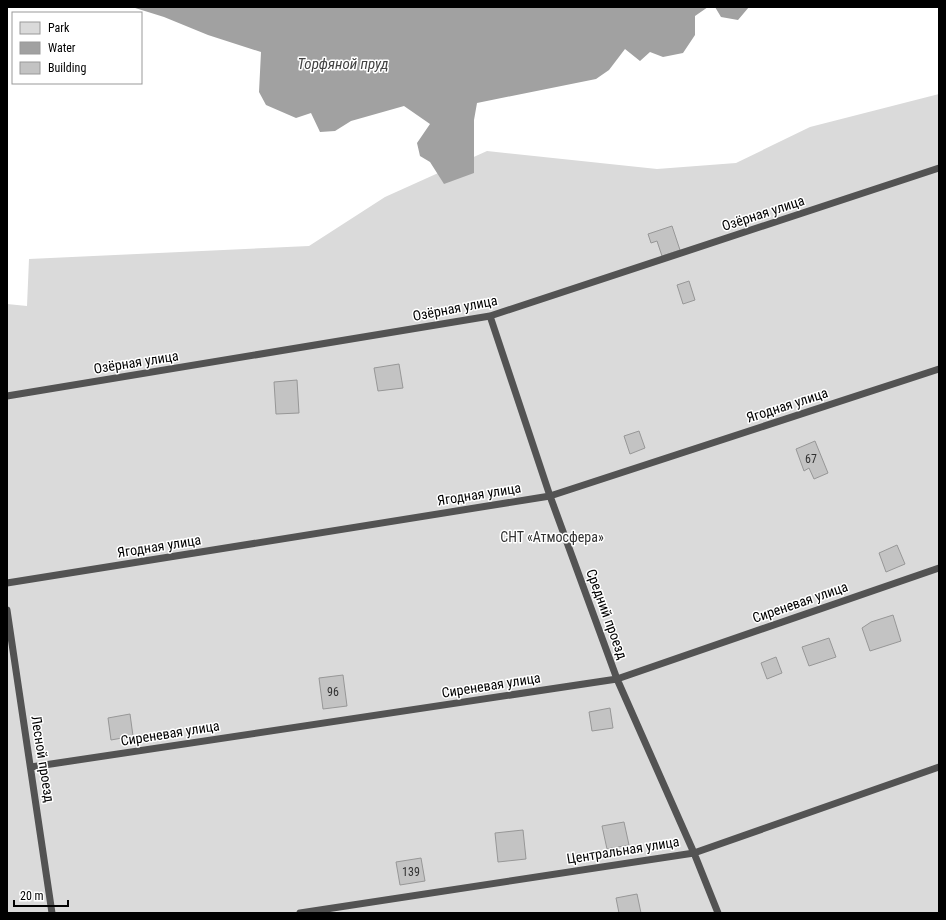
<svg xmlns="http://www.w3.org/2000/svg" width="946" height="920" viewBox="0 0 946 920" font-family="'Roboto Condensed',sans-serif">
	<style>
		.green { fill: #dadada }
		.water { fill: #a1a1a1 }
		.building { fill: #c3c3c3; stroke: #979797 }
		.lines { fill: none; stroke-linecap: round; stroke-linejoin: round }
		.service { stroke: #535353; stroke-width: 7 }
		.labels { text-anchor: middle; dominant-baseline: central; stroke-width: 3; stroke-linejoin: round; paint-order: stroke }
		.number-label { font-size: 12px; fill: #313131 }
		.street-label { font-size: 14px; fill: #000; stroke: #fff }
		.park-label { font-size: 14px; fill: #313131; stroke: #fff }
		.water-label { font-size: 15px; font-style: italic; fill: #424242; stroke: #fff }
	</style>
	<rect width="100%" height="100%" fill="#fff"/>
	<!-- green -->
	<path class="green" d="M939 94V913H7V304L27 306 29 259 309 246 385 197 487 151 657 169 736 163 810 127Z"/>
	<!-- water -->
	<path class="water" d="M132 7H708L695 16V35L683 53 663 57 650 52 640 61 625 49 609 70 596 79 477 103 474 120V173L444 184 430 162 420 156 417 143 430 124 404 106 351 121 335 131 320 132 311 113 296 118 266 105 259 92 261 52 208 35 164 17Z
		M715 7H749L738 20 721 17Z"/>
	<!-- building -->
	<path class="building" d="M672 226 680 250 662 256 657 241 651 243 648 234Z
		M689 281 695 300 683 304 677 285Z
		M399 364 403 388 378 391 374 368Z
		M297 380 299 413 276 414 274 382Z
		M639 431 645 448 630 454 624 436Z
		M815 441 828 473 814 479 809 468 804 471 796 449Z
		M897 545 905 564 886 572 879 553Z
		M893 615 901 641 870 651 862 628 871 622Z
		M829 638 836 657 809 666 802 647Z
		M776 657 782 673 767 679 761 663Z
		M343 675 347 706 323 709 319 678Z
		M610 708 613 728 592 731 589 712Z
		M130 714 133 736 111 740 108 718Z
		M624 822 629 845 607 849 602 826Z
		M523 830 526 859 498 862 495 833Z
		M421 858 425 881 400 885 396 862Z
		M637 894 641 913H619L616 898Z"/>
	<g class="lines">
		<!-- service -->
		<path class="service" d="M490 316 550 496 617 679 694 853 718 913
			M7 396 490 316 939 168
			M7 583 550 496 939 369
			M7 610 52 913
			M31 767 617 679 939 568
			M300 913 694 853 939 767"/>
	</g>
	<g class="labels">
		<!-- number labels -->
		<g class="number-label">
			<text x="811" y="459">67</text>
			<text x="333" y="692">96</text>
			<text x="411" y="872">139</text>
		</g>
		<!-- street labels -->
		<g class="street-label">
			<text transform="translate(763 213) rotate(-18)">Озёрная улица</text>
			<text transform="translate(455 308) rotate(-11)">Озёрная улица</text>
			<text transform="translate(136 362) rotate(-9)">Озёрная улица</text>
			<text transform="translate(787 405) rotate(-18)">Ягодная улица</text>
			<text transform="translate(479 494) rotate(-9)">Ягодная улица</text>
			<text transform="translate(159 546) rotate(-9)">Ягодная улица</text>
			<text transform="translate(800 602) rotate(-19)">Сиреневая улица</text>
			<text transform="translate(607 614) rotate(70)">Средний проезд</text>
			<text transform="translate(491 685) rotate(-9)">Сиреневая улица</text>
			<text transform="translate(170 733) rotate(-9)">Сиреневая улица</text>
			<text transform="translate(43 759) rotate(81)">Лесной проезд</text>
			<text transform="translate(623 850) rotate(-9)">Центральная улица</text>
		</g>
		<!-- park labels -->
		<g class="park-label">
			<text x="552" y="537">СНТ «Атмосфера»</text>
		</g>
		<!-- water labels -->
		<g class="water-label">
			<text x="343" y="64">Торфяной пруд</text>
		</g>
	</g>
	<!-- border -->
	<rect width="946" height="920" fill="none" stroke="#000000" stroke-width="16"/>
	<!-- legend -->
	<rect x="12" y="12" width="130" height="72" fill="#ffffff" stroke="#999999"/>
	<rect x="20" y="22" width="20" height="12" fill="#dadada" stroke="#999999"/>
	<text x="48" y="32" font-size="12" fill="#000000">Park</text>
	<rect x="20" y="42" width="20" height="12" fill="#a1a1a1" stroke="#999999"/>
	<text x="48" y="52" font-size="12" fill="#000000">Water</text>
	<rect x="20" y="62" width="20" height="12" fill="#c3c3c3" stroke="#999999"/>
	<text x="48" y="72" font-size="12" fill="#000000">Building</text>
	<!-- scale -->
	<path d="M14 900v6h54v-6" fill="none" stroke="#000000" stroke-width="2"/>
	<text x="20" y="900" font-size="12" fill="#000000" stroke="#ffffff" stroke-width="3" paint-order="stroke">20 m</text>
</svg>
